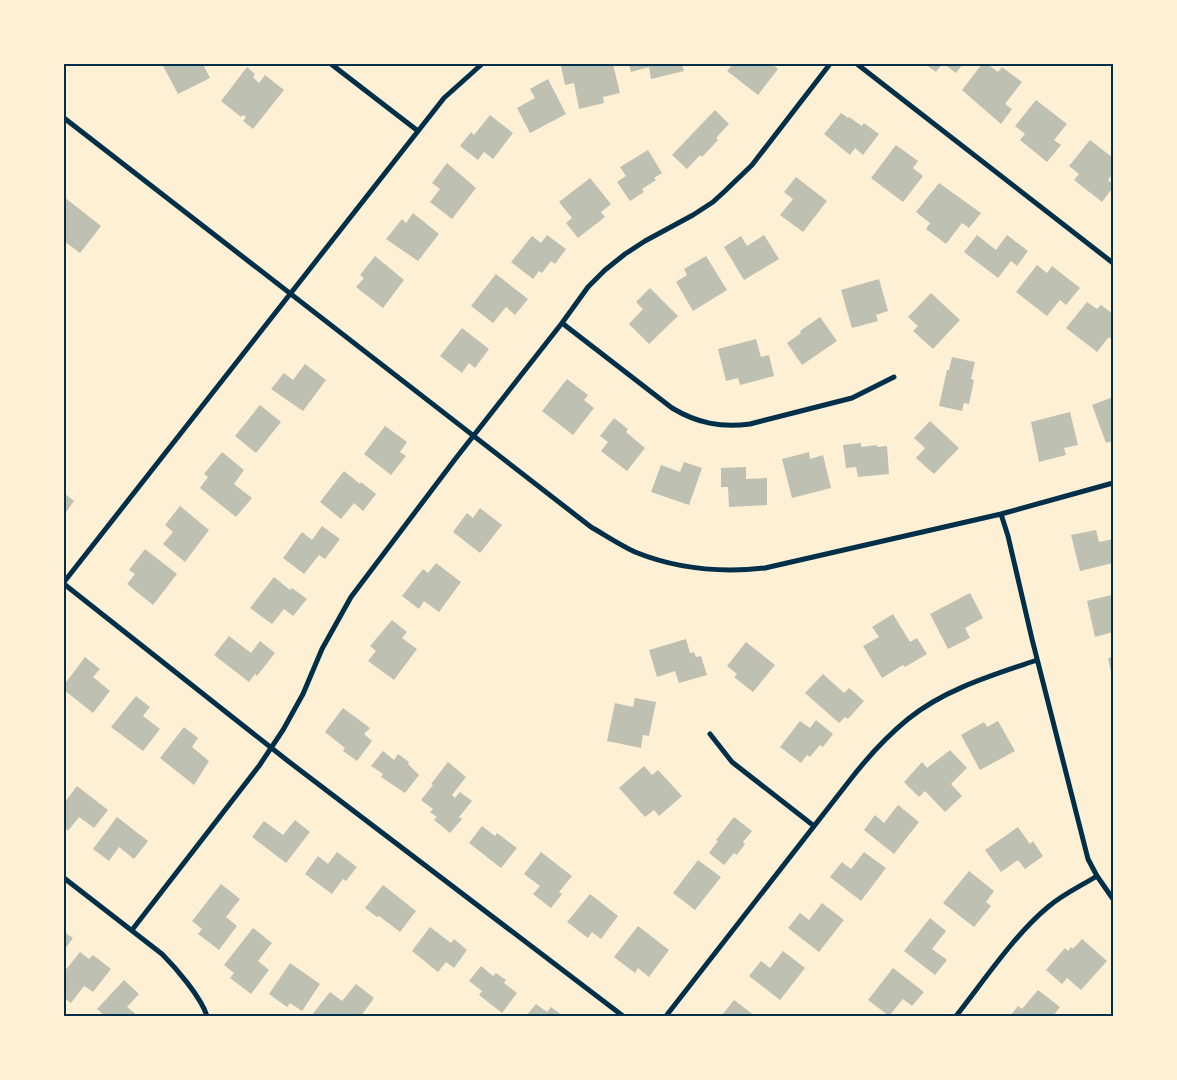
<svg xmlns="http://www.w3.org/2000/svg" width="1177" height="1080" viewBox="0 0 1177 1080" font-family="'Asap Condensed',sans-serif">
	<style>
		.building { fill: #bec0b2 }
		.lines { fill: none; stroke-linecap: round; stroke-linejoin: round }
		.minor { stroke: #003049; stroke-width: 5 }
		.neatline { fill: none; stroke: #003049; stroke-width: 2 }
	</style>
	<rect width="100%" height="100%" fill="#fdf0d5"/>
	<!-- building -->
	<path class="building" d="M162 64H203L210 78 178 94Z
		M569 64H613L620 93 603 97 604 103 579 109 574 83 565 85 561 66Z
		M629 64H682L684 71 651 79 649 67 631 72Z
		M733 64H772L778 69 758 95 727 71Z
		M925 64H942L936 72Z
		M944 64H963L956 73Z
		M982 64H987L998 72 1002 67 1022 82 1005 104 1012 109 1001 124 962 90Z
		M247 67 255 74 253 77 259 83 265 75 284 90 253 129 243 121 246 117 243 115 241 117 221 101Z
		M548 79 566 114 530 133 517 108 535 98 530 89Z
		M1036 100 1067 124 1054 140 1061 145 1047 162 1020 140 1025 134 1015 126Z
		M715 110 729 124 716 138 718 140 702 157 700 155 687 169 672 155Z
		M841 113 848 118 849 117 862 126 864 123 879 134 863 155 855 148 850 155 824 134Z
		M490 115 513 133 493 159 484 152 478 160 460 146 471 132 474 135Z
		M1090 140 1113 158V173L1108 180 1113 184V187L1102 202 1074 180 1079 174 1069 166Z
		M896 145 918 161 913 168 923 176 903 202 871 178Z
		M648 150 662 173 654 178 656 180 642 189 644 192 630 201 617 182 626 176 620 167Z
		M447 163 476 188 452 219 430 202 440 189 432 183Z
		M796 177 827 201 803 232 780 215 793 199 784 192Z
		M590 178 611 204 601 212 605 217 578 238 566 223 572 218 559 202Z
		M939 183 981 213 969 228 962 223 946 244 926 229 930 223 916 212Z
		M64 197 101 226 80 253 64 241Z
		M413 213 439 234 418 261 386 239 402 219 406 223Z
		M547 235 566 249 555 264 551 261 542 273 539 271 533 279 511 262 532 236 541 243Z
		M764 235 779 259 744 280 724 247 741 236 747 246Z
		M977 235 996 250 1007 235 1028 251 1017 266 1011 261 998 278 964 252Z
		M375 256 404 280 383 308 356 287 364 278 360 275Z
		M706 256 727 290 693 311 676 282 687 275 684 269Z
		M1037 265 1047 273 1052 266 1080 288 1066 305 1060 300 1047 316 1016 292Z
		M496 274 528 299 515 315 506 307 493 323 471 306Z
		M879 279 888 311 876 315 878 321 852 328 841 290Z
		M650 288 678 316 649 344 629 324 643 309 636 302Z
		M931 293 960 320 933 349 913 331 918 326 908 317Z
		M1087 302 1097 309 1101 305 1113 314V341L1109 337 1097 352 1066 328Z
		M820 317 837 341 802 365 787 343 801 333 800 331Z
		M462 328 489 349 475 368 469 363 462 373 440 356Z
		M756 339 761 357 769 355 774 376 740 385 738 378 726 381 718 349Z
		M952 357 975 362 971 379 974 380 969 404 964 403 962 411 939 406 947 370H949Z
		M305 364 326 380 303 411 271 389 284 373 293 380Z
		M567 379 588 395 584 400 594 408 573 435 542 411Z
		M1113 397V441L1106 443 1092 405Z
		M260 405 281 422 256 453 235 436Z
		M1070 412 1078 445 1064 448 1066 455 1039 462 1031 422Z
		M614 418 628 429 626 432 645 448 627 471 601 451 608 442 600 436Z
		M930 421 959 448 934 474 916 458 925 448 914 438Z
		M385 426 407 442 400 452 406 456 391 475 364 454Z
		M861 443V447L877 445V447L887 446 889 474 858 477 856 467 846 468 843 445Z
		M222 452 244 470 234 484 252 498 236 517 200 488 208 477 204 474Z
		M809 452 810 459 823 455 831 488 792 498 782 459Z
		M684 462 702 468 689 505 651 492 661 465 680 472Z
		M746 467V479L767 478V505L729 507 728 487H721V468Z
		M344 471 360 484 361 482 376 494 363 511 354 503 341 519 320 502Z
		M64 493 74 501 64 515Z
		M180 506 209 530 185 562 163 544 173 532 165 525Z
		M480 508 502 525 480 553 453 532 467 513 473 518Z
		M322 526 340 539 325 559 319 555 304 574 283 558 302 532 312 540Z
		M1096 530 1099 542 1113 539V563L1080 571 1071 535Z
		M145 549 177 574 153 605 127 584 135 574 129 570Z
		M436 563 461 582 439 612 424 601 419 609 402 596 423 569 428 573Z
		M274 577 290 590 292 588 307 599 293 616 284 609 272 624 250 608Z
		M970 593 983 618 965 628 970 638 948 649 930 614Z
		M1111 595 1113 606V632L1095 637 1087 601Z
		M893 614 910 642 917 638 927 654 905 667 903 665 882 678 863 646 879 637 872 627Z
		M392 620 407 632 402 638 417 649 394 680 368 661 376 651 370 646Z
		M229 636 251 653 260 641 275 653 257 676 255 674 249 682 214 655Z
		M686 639 690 653 694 652 696 657 701 656 707 675 679 683 675 671 657 677 649 650Z
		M746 642 775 665 753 692 734 677 737 674 727 666Z
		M85 657 100 669 93 677 110 691 93 713 64 690V685Z
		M1113 657V676H1112L1108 658Z
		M823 674 844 693 849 688 864 701 848 719 845 717 839 723 805 693Z
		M136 696 150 707 143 716 160 729 143 751 111 727Z
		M635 698 656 702 649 736 643 735 641 748 607 741 615 703 633 707Z
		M343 708 370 728 364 734 372 741 357 761 343 751 345 748 325 732Z
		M816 720 833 734 823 747 820 745 810 757 807 755 801 763 780 747 800 721 810 728Z
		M998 721 1015 751 980 770 961 735 984 722 987 727Z
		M184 727 198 738 192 747 209 761 194 785 160 758Z
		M950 750 967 768 951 784 962 796 945 812 925 791 919 797 904 782 922 762 927 768Z
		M383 751 394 760 398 754 409 762 408 764 419 775 405 793 381 777 383 774 371 766Z
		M448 762 466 777 452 795 455 798 460 792 472 801 459 817 462 819 450 833 434 820 437 817 430 812 433 809 421 800 433 785 431 784Z
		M644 766 652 775 658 770 682 796 659 816 654 810 645 817 619 788Z
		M77 786 108 810 94 828 79 817 68 831 64 827V803Z
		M898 805 919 822 894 854 864 830 875 815 884 823Z
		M117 817 148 841 134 859 119 847 109 861 93 849Z
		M734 817 752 831 743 842 745 844 737 855 734 853 724 865 709 853 718 841 716 840Z
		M295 820 310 832 286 863 252 837 264 821 283 835Z
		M482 826 495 836 497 833 517 848 501 868 469 843Z
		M1018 827 1030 844 1033 841 1043 856 1025 869 1018 860 1001 872 985 850Z
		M337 852 357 867 346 881 343 879 332 894 305 874 318 856 328 864Z
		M541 852 572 876 559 892 562 894 551 908 533 894 540 886 524 874Z
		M864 852 886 868 861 901 830 877 842 862 851 869Z
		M698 860 721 877 695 910 673 893Z
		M969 871 994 891 986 902 991 906 974 927 943 903Z
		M221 884 240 899 226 917 237 926 219 950 198 934 202 929 192 921Z
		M383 885 416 911 400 932 379 916 377 917 365 908Z
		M590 894 618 916 601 939 592 932 588 938 567 922Z
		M822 903 844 920 819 952 788 928 800 913 809 920Z
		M930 918 946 931 932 949 947 960 935 975 904 951Z
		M638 926 669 950 649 977 638 968 635 973 614 957Z
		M430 927 451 943 454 939 467 950 454 968 446 962 438 972 412 951Z
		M253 928 272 943 258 961 269 970 251 994 230 978 234 973 224 965Z
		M64 932 73 938 64 950Z
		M1082 939 1107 961 1081 990 1067 978 1062 984 1046 970 1065 948 1068 951 1071 947 1073 949Z
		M783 951 805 968 780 1000 749 976 761 961 770 968Z
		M80 952 89 959 93 955 111 969 93 992 84 986 71 1003 64 998V972Z
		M290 963 320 984 302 1011 290 1003 287 1007 269 994Z
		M481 966 493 976 496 973 506 980 504 983 517 993 502 1013 479 995 482 991 469 981Z
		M893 968 924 992 912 1006 903 999 889 1016 868 1000Z
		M124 980 139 994 127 1007 138 1016H105L97 1009Z
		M356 984 374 998 361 1016H311L330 992 342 1001Z
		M1038 990 1060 1007 1053 1016H1010L1018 1006 1022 1009Z
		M734 1000 755 1016H724L722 1015Z
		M536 1004 547 1012 551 1007 563 1016H526Z"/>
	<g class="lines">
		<!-- minor -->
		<path class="minor" d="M331 64 418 131
			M857 64 1113 263
			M64 118 591 527C605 535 620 545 635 552 677 569 720 573 765 568L1001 514 1113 483
			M562 323 672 408C697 423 721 428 750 424L852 398 894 377
			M1001 514 1008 536 1032 639 1088 859 1097 876 1113 899
			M64 582 444 98 482 64
			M64 584 288 761 623 1016
			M710 734 732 762 814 826
			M64 878 162 954C176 968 201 997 207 1016
			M132 930 259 766 283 730 303 694 322 649 351 597 456 458 562 323 588 287 605 270 625 254 645 241 693 215 713 202 725 191 752 165 830 64
			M666 1016 850 780C867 758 886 737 908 719 945 689 993 675 1037 660
			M956 1016C983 982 1015 934 1048 907 1063 894 1081 886 1097 876"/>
	</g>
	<!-- border -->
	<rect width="1177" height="1080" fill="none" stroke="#fdf0d5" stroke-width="130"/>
	<rect x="65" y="65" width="1047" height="950" class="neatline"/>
</svg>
